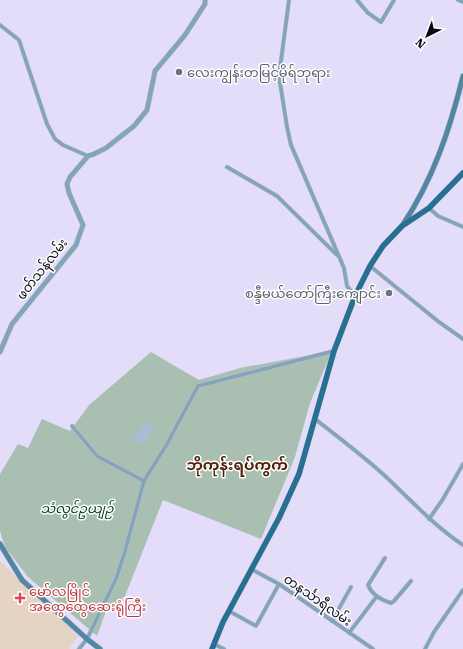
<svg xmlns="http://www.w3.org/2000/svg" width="463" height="649" viewBox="0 0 463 649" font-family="'Roboto Serif','Noto Sans Myanmar',serif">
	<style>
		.medical { fill: #e5d4c3 }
		.green { fill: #a9bfb1 }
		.water { fill: #aabdd8 }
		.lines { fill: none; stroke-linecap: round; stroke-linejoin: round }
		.minor-casing { stroke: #c1bbd5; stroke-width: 4.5 }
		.tertiary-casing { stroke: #c1bbd5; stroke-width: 5.5 }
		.secondary-casing { stroke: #c1bbd5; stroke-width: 6 }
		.primary-casing { stroke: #c1bbd5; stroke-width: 6 }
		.minor { stroke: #82a5b7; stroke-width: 3.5 }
		.tertiary { stroke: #82a5b7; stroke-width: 4.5 }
		.secondary { stroke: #5187a2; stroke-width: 5 }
		.primary { stroke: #277092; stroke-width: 5.5 }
		.worship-dot { fill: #6b7280; stroke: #fff; stroke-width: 1.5 }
		.health-dot { fill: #e0444e; stroke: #fff; stroke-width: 1.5 }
		.labels { text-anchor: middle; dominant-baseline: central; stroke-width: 3; stroke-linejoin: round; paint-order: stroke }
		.worship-label { font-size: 13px; fill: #5b616d; stroke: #fff; text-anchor: start }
		.street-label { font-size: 13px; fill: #0c0913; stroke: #fff }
		.park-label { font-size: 13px; font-style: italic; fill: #003b20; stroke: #fff }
		.health-label { font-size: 13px; fill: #be3a42; stroke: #fff; text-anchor: start }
		.quarter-label { font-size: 15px; font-weight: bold; fill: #522209; stroke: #fff }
	</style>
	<rect width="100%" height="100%" fill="#e3ddfa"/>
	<!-- medical -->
	<path class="medical" d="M0 561 78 636 69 649H0Z"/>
	<!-- green -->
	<path class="green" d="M332 351 310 403 295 457 261 539 163 500 125 596 106 611 97 636 28 577 5 547 0 531V474L18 444 28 448 42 419 70 431 89 405 151 352 199 380 240 368Z"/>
	<!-- water -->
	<path class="water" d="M147 421 155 427 141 444 133 438Z"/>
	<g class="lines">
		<defs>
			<path id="minor" d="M289 0 279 76 287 127 291 145 344 268 347 286 355 296
				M357 0 368 13 381 22 394 0
				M458 0 463 2
				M0 25 19 40 47 124 55 139 63 145 88 156
				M227 167 277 196 337 255
				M429 208 438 216 463 227
				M370 266 439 322 463 339
				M315 419C338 437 362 455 384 475 410 499 433 525 463 545
				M72 426 97 456 144 481
				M429 519 443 499 463 464
				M385 558 368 585C372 595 381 600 391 603L394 601 411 581
				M251 569 279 584 373 649
				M229 611 256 626 279 584
				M332 621 351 587
				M349 633 377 596
				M214 644 224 649
				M79 649 87 639 116 579 125 551 144 481 167 444 198 386 334 351
				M425 649 434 632 463 590"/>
			<path id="tertiary" d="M0 352 12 324 76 245 83 225 69 193 67 184 70 177 88 156 94 154 106 148 134 126 147 110 155 71 185 35 205 4V0"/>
			<path id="secondary" d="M402 226C433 180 450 129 463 76
				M0 544 22 580 87 639 100 649"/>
			<path id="primary" d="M212 649 223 622 279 518 299 474 334 351 355 296 370 266 383 246 402 226 429 208 463 173"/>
		</defs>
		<!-- minor casing -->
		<use href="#minor" class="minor-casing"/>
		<!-- tertiary casing -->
		<use href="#tertiary" class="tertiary-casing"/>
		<!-- secondary casing -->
		<use href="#secondary" class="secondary-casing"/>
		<!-- primary casing -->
		<use href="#primary" class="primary-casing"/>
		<!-- minor -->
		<use href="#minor" class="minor"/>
		<!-- tertiary -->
		<use href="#tertiary" class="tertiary"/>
		<!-- secondary -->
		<use href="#secondary" class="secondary"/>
		<!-- primary -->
		<use href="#primary" class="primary"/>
	</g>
	<!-- markers -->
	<g class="worship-dot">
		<circle cx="179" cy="72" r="4"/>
		<circle cx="389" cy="293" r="4"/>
	</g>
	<path class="health-dot" d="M18 592h4v4h4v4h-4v4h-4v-4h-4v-4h4z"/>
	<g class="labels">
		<!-- worship labels -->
		<g class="worship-label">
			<text x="187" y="72">လေးကျွန်းတမြင့်မိုရ်ဘုရား</text>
			<text x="381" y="293" text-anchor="end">စန္ဒီမယ်တော်ကြီးကျောင်း</text>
		</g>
		<!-- street labels -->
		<g class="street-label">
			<text transform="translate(42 269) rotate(-52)">ဖတ်သန်လမ်း</text>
			<text transform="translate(318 600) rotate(35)">တနင်္သာရီလမ်း</text>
		</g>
		<!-- park labels -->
		<g class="park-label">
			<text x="77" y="508">သံလွင်ဥယျဉ်</text>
		</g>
		<!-- health labels -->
		<g class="health-label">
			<text x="29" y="591">မော်လမြိုင်<tspan x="29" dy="15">အထွေထွေဆေးရုံကြီး</tspan></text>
		</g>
		<!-- quarter labels -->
		<g class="quarter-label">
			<text x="237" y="465">ဘိုကုန်းရပ်ကွက်</text>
		</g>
	</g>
	<!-- north arrow -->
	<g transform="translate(427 36) rotate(222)" stroke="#ffffff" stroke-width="3" paint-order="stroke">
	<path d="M0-3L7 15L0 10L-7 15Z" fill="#0c0913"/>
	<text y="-6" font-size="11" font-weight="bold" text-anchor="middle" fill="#0c0913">N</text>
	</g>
</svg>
